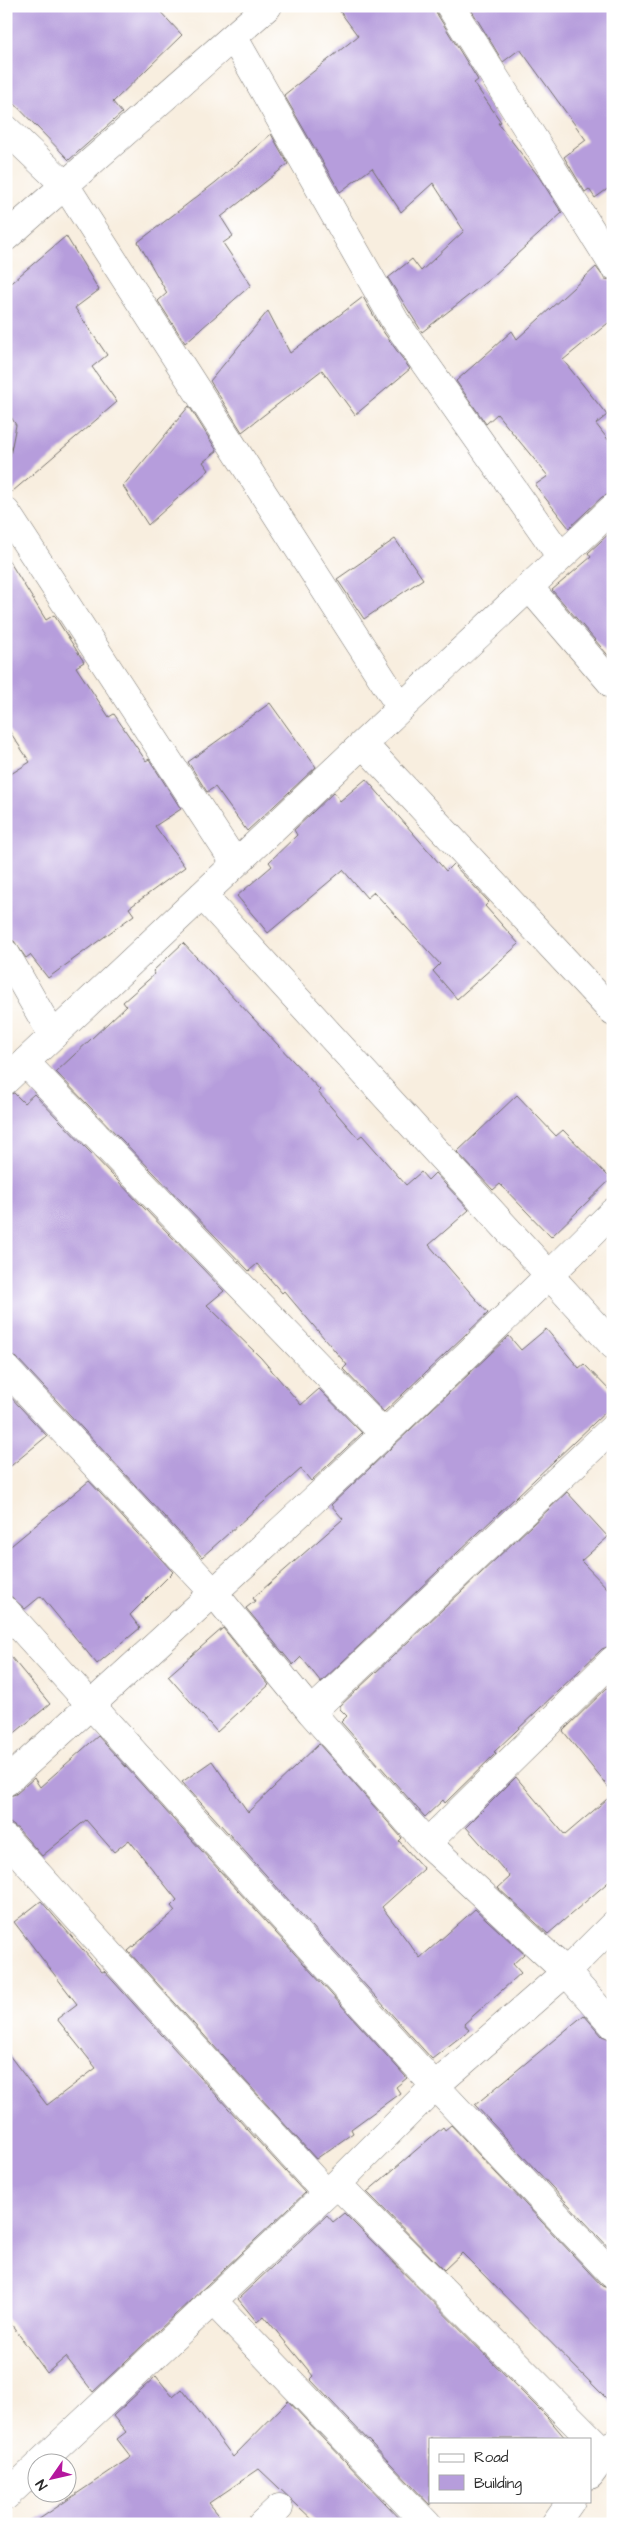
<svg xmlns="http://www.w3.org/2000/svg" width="619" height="2530" viewBox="0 0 619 2530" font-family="'Architects Daughter',sans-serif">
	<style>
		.building { fill: #b69ddc }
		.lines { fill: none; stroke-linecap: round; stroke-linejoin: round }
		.minor-casing { stroke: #736f6a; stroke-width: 29 }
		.minor { stroke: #fff; stroke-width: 28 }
	</style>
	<rect width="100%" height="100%" fill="#fff"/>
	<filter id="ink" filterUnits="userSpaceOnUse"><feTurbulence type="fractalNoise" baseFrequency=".02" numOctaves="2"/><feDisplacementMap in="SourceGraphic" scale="10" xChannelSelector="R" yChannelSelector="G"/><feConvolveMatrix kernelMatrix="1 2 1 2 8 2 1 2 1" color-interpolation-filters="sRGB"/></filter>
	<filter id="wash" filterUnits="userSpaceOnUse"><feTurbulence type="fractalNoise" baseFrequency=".0096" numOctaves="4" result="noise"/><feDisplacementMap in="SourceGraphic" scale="20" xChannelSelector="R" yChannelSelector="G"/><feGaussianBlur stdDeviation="1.12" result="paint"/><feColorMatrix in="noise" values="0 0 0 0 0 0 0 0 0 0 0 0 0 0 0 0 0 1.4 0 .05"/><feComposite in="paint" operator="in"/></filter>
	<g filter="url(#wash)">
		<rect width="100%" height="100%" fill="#f8eedf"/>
		<g id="blocks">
			<!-- building -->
			<path class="building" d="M6 6H155L182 35 113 102 122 113 69 160 6 95Z
				M336 6H434L437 14 478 80 474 83 501 122 498 123 539 177 562 213 491 278 422 332 388 278 412 259 421 271 464 231 433 183 401 212 372 168 340 192 284 95 358 36Z
				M469 6H613V185L595 198 589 189 585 192 564 157 586 140 520 49 503 62Z
				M271 134 288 164 221 217 233 236 223 243 251 285 185 343 158 301 167 293 138 242 216 182Z
				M66 236 99 290 75 308 107 355 92 367 117 402 6 497V477L16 425 6 409V287Z
				M596 267 605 279 613 280V319L563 360 607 415 596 424 613 446V493L602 497 569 528 535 485 548 476 497 414 486 424 456 381 512 331 517 339Z
				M363 297 382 330 410 369 355 415 322 370 242 432 210 381 268 311 290 353Z
				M189 406 217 451 203 462 209 470 148 525 123 486Z
				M613 530V661L552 590 591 557 588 553Z
				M395 539 423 579 364 619 337 579Z
				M6 556 46 620 54 615 84 662 76 667 109 717 114 714 146 761 149 759 181 809 155 826 185 867 129 908 134 915 48 978 30 955 26 958 14 941 6 938V777L30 762 6 726Z
				M270 703 316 767 247 831 215 787 207 792 188 762Z
				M366 779 446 871 453 864 489 902 485 906 519 944 457 999 433 971 440 964 374 892 367 898 343 870 268 933 237 896 272 866 269 862 297 835 294 830 334 792 340 801Z
				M183 943 320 1090 318 1092 358 1138 362 1135 406 1185 421 1172 428 1180 435 1173 469 1210 429 1245 488 1313 384 1412 343 1369 347 1365 284 1291 282 1293 257 1264 249 1271 56 1072 126 1006 123 1002 155 974 153 971Z
				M14 1093 24 1103 34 1094 224 1291 207 1305 261 1358 301 1405 319 1389 362 1433 311 1481 301 1469 202 1557 17 1358 6 1354V1095Z
				M517 1095 556 1136 563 1130 611 1179 551 1237 500 1184 493 1190 457 1152Z
				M546 1329 579 1368 584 1364 613 1394V1405L321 1682 301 1657 293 1665 246 1608 255 1601 253 1598 343 1519 331 1505 509 1336 521 1350Z
				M6 1392 47 1436 6 1470Z
				M89 1481 173 1572 130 1615 140 1628 97 1664 41 1596 25 1609 6 1592V1550Z
				M567 1492 608 1537 581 1561 613 1594V1645L602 1649 494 1752 496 1753 445 1803 443 1800 425 1817 341 1722 347 1716 340 1709V1706Z
				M223 1628 269 1685 217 1732 168 1676Z
				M6 1651 50 1704 6 1740Z
				M613 1682V1793L563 1731Z
				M98 1736 407 2078 396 2087 400 2093 351 2129 353 2133 316 2159 128 1951 175 1911 171 1906 177 1900 129 1840 114 1852 86 1820 42 1856 18 1829 6 1820V1797L16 1794 34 1778 40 1787Z
				M319 1744 402 1838 399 1841 424 1869 382 1907 420 1958 475 1909 524 1954 513 1964 521 1973 464 2024 469 2030 432 2059 182 1782 212 1761 248 1812Z
				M516 1777 565 1835 613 1794V1878L548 1934 498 1888 510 1877 466 1827Z
				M41 1901 102 1972 104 1971 305 2193 93 2392 66 2357 47 2373 6 2317V2051L47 2105 96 2068 57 2019 77 2004 14 1922Z
				M584 2015 602 2036 613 2040V2252L475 2105Z
				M451 2125 602 2286 613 2290V2405L462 2253 444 2270 367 2192 443 2127 445 2130Z
				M344 2213 548 2418 566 2439H430V2505L310 2379 313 2376 264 2316 257 2322 238 2299 327 2215 333 2222Z
				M156 2376 173 2397 182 2389 233 2457 288 2401 405 2524H317L259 2469 209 2503 226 2524H32L131 2457 117 2439 126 2432 113 2416Z"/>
		</g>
	</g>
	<g filter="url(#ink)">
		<use href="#blocks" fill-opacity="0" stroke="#736f6a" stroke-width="1"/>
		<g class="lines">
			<defs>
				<path id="minor" d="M450 6 613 265
					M234 38 395 321 561 557
					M6 129 65 185 401 708
					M6 237 268 6
					M6 512 235 863
					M529 587 613 685
					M363 744 613 1012
					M202 895 613 1345
					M6 954 53 1036
					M25 1062 383 1433
					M6 1080 613 508
					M6 1369 214 1593 311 1712 427 1843 566 1972 613 2025
					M6 1611 435 2086 613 2275
					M311 1712 613 1428
					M6 1782C211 1596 417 1408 613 1212
					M6 1839 326 2193
					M427 1843 613 1660
					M337 2184 613 2461
					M212 2300 427 2524
					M41 2462 337 2184 435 2086 566 1972 613 1925
					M590 2475 613 2444
					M6 2496 38 2466
					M262 2524 279 2508
					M555 2524 571 2501"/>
			</defs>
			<!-- minor casing -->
			<use href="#minor" class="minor-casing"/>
			<!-- minor -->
			<use href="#minor" class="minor"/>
		</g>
	</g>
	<!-- margin -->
	<rect width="619" height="2530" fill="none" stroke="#fff" stroke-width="25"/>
	<!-- legend -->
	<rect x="429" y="2438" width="162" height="65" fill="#ffffff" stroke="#aaaaaa"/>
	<rect x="439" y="2454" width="25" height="8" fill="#ffffff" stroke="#aaaaaa"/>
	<text x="474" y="2462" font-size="15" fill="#2b2b2b">Road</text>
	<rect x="439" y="2475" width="25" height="15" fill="#b69ddc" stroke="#aaaaaa"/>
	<text x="474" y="2488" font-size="15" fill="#2b2b2b">Building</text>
	<!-- north arrow -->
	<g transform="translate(52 2478) rotate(236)"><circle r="24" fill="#ffffff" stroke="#aaaaaa"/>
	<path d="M0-4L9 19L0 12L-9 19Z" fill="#b5179e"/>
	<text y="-8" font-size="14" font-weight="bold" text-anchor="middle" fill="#2b2b2b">N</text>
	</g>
</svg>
